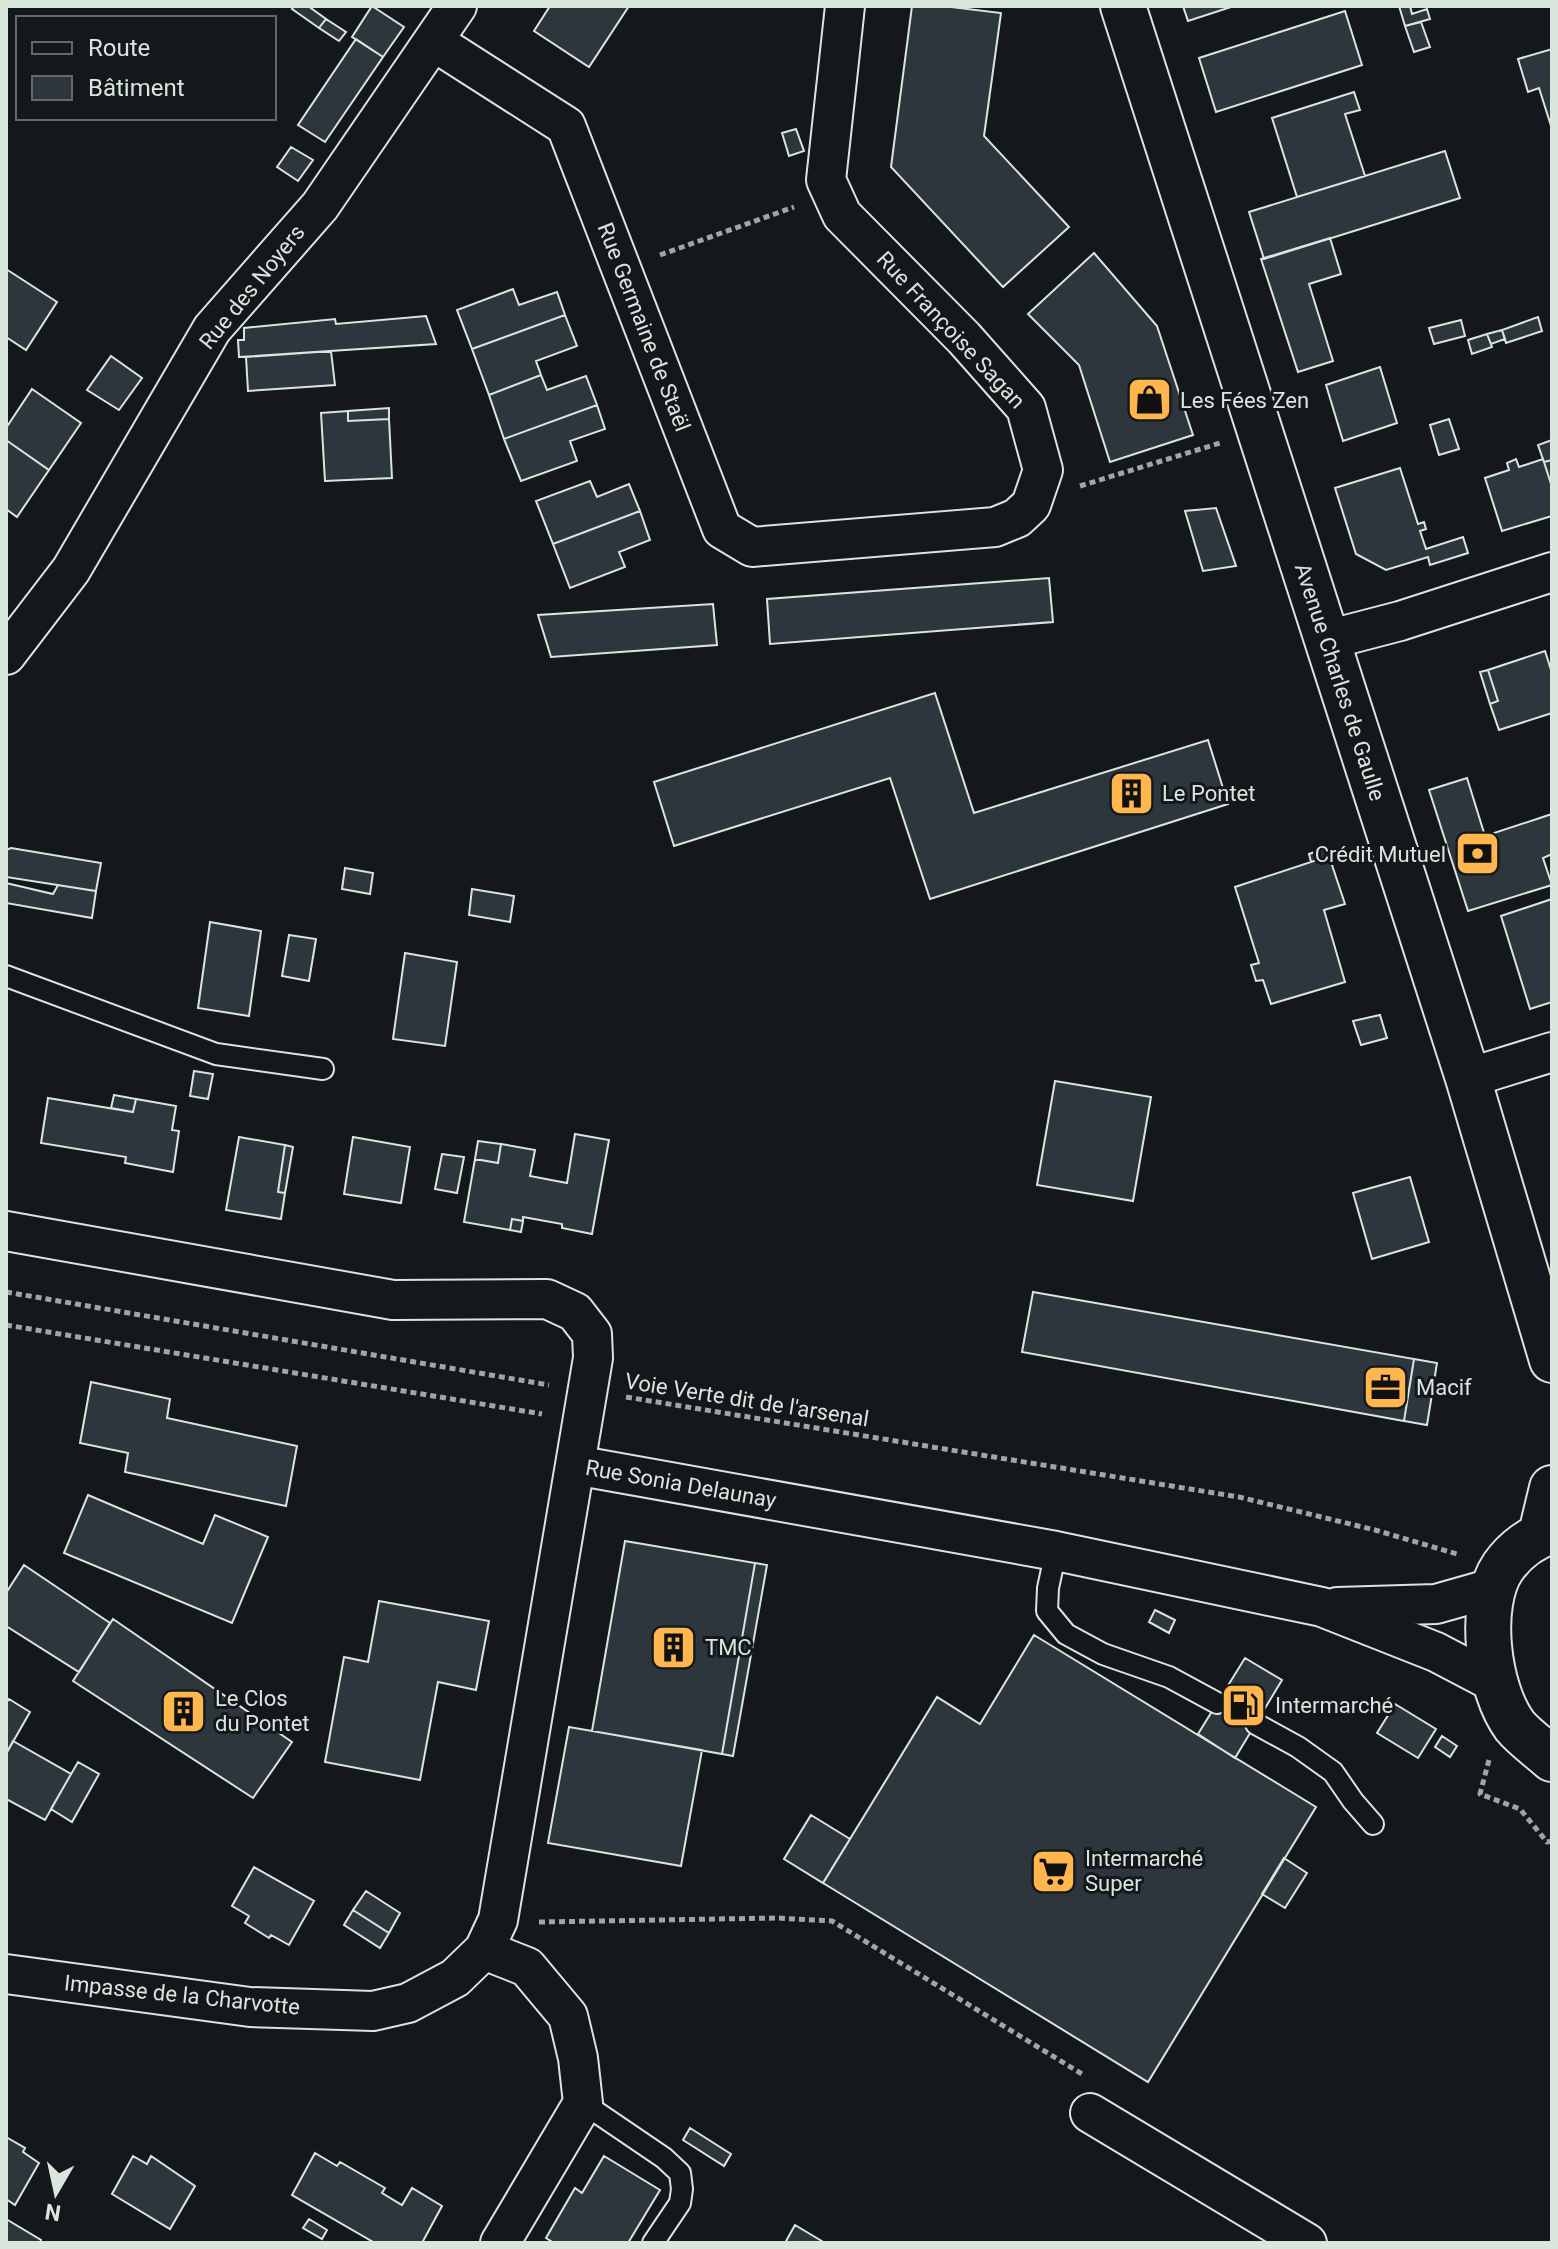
<svg xmlns="http://www.w3.org/2000/svg" width="1558" height="2249" viewBox="0 0 1558 2249" font-family="Roboto,sans-serif">
	<style>
		.building { fill: #2c363c; stroke: #d8e6dc; stroke-width: 2 }
		.lines { fill: none; stroke-linecap: round; stroke-linejoin: round }
		.lane-casing { stroke: #d8e6dc; stroke-width: 24 }
		.street-casing { stroke: #d8e6dc; stroke-width: 42 }
		.secondary-casing { stroke: #d8e6dc; stroke-width: 48 }
		.path { stroke: #9da8a2; stroke-width: 5; stroke-dasharray: 6 4; stroke-linecap: butt }
		.lane { stroke: #14181c; stroke-width: 20 }
		.street { stroke: #14181c; stroke-width: 38 }
		.secondary { stroke: #14181c; stroke-width: 44 }
		.labels { text-anchor: middle; dominant-baseline: central; stroke-width: 6; stroke-linejoin: round; paint-order: stroke }
		.street-label { font-size: 22px; fill: #d8e6dc; stroke: #14181c }
		.poi-label { font-size: 22px; fill: #d8e6dc; stroke: #14181c; text-anchor: start }
	</style>
	<rect width="100%" height="100%" fill="#14181c"/>
	<!-- building -->
	<path class="building" d="M294 6H308L326 19 319 28 292 9Z
		M372 6 404 27 383 57 352 37Z
		M550 6H629L589 67 534 31Z
		M912 6H943L1001 13 984 136 1069 227 1003 287 891 167Z
		M1183 6H1234L1188 21Z
		M1399 6H1410L1412 14 1427 9 1430 19 1405 26Z
		M1345 11 1362 65 1216 112 1199 58Z
		M326 19 346 32 339 41 319 28Z
		M1421 22 1430 47 1414 52 1405 26Z
		M356 39 383 57 325 142 298 125Z
		M1552 49V129L1539 88 1528 92 1518 59Z
		M1354 92 1360 110 1345 114 1365 176 1297 197 1272 118Z
		M796 129 804 151 789 156 782 133Z
		M291 147 313 160 298 181 277 167Z
		M1445 151 1460 198 1264 259 1249 212Z
		M1330 238 1341 274 1309 284 1333 361 1298 372 1261 259Z
		M1094 253 1157 326 1193 435 1110 462 1079 365 1028 314Z
		M6 269 57 302 26 350 6 337Z
		M513 289 519 305 557 292 565 315 472 349 457 310Z
		M565 315 577 346 536 361 541 375 489 395 472 349Z
		M426 316 436 344 239 357 238 340H244V328L335 319 336 324Z
		M1538 317 1542 331 1506 343 1502 330Z
		M1461 320 1465 336 1434 344 1429 328Z
		M1502 330 1505 339 1491 344 1487 334Z
		M1487 334 1492 347 1472 354 1468 340Z
		M331 351 335 385 248 391 246 357Z
		M111 356 142 378 119 410 87 390Z
		M1380 367 1397 423 1343 441 1326 385Z
		M541 375 547 390 586 376 597 405 504 439 489 395Z
		M32 389 81 423 49 470 6 440V428Z
		M597 405 605 429 570 441 577 461 521 481 504 439Z
		M389 408V419L348 421V411Z
		M348 411V421L389 419 392 478 325 481 321 413Z
		M1449 419 1459 449 1439 455 1430 425Z
		M6 440 49 470 17 517 6 509Z
		M1552 440V460L1544 462 1538 445Z
		M1516 459 1519 467 1543 459 1552 487V516L1502 531 1485 478 1509 470 1507 463Z
		M1552 460V487L1544 462Z
		M1400 468 1418 524 1424 522 1426 529 1420 531 1426 549 1463 537 1468 553 1430 565 1428 557 1386 570 1356 554 1335 488Z
		M590 481 597 497 629 484 640 511 553 544 536 501Z
		M1216 508 1236 566 1203 571 1185 511Z
		M640 511 650 540 619 552 625 567 570 588 553 544Z
		M1049 578 1053 622 770 644 767 599Z
		M713 604 717 645 551 657 538 615Z
		M1545 651 1552 673V713L1499 730 1490 704 1498 701 1488 670Z
		M1488 670 1498 701 1490 704 1480 672Z
		M935 693 974 813 1208 740 1228 804 930 899 890 778 674 846 654 782Z
		M1467 778 1485 836 1552 814V854L1543 858 1552 885 1468 911 1429 790Z
		M11 848 101 863 96 891 6 877V850Z
		M1326 848 1329 856 1311 862 1309 854Z
		M1329 856 1345 904 1324 910 1345 982 1271 1004 1263 980 1256 981 1251 965 1259 963 1235 887Z
		M345 868 373 873 370 894 342 889Z
		M6 883 53 894 58 885 96 891 92 918 6 903Z
		M472 889 514 896 510 922 469 915Z
		M1552 899V1002L1530 1009 1501 916Z
		M210 922 261 931 249 1016 198 1008Z
		M289 935 316 939 309 981 282 976Z
		M405 953 457 962 445 1046 393 1039Z
		M1380 1015 1387 1038 1361 1045 1353 1021Z
		M194 1071 213 1074 208 1099 190 1096Z
		M1055 1081 1151 1097 1133 1201 1037 1185Z
		M114 1095 136 1099 133 1112 111 1108Z
		M48 1098 133 1112 136 1099 176 1106 172 1130 179 1131 173 1172 125 1163 126 1157 41 1143Z
		M575 1134 609 1140 592 1234 562 1228V1224L523 1217V1221L512 1219 510 1230 464 1222 475 1159 498 1163 501 1144 535 1150 530 1176 567 1183Z
		M239 1137 285 1145 278 1192 285 1193 281 1219 226 1210Z
		M353 1137 410 1147 401 1203 344 1194Z
		M478 1141 501 1144 498 1163 475 1159Z
		M285 1145 293 1147 285 1193 278 1192Z
		M442 1154 464 1157 457 1193 435 1189Z
		M1410 1177 1429 1242 1372 1259 1353 1193Z
		M512 1219 523 1221 521 1232 510 1230Z
		M1033 1292 1414 1359 1404 1421 1022 1352Z
		M1414 1359 1437 1363 1427 1425 1404 1421Z
		M91 1382 170 1399 167 1418 297 1446 286 1506 125 1472 128 1453 80 1443Z
		M88 1495 203 1544 215 1515 268 1537 232 1623 64 1553Z
		M625 1541 755 1563 722 1754 592 1731Z
		M755 1563 767 1565 733 1756 722 1754Z
		M24 1565 110 1623 79 1672 6 1626V1593Z
		M379 1601 489 1621 476 1690 438 1682 420 1780 325 1762 344 1657 368 1662Z
		M1155 1610 1175 1620 1169 1633 1149 1622Z
		M113 1619 292 1742 253 1798 73 1681Z
		M1034 1635 1316 1807 1148 2082 823 1883 937 1697 980 1724Z
		M1245 1658 1282 1680 1235 1758 1198 1734Z
		M9 1699 30 1712 6 1754V1703Z
		M1395 1704 1436 1729 1418 1758 1377 1733Z
		M569 1727 702 1750 681 1866 548 1843Z
		M1442 1736 1457 1746 1450 1757 1435 1747Z
		M13 1741 71 1774 45 1820 6 1799V1754Z
		M78 1762 99 1774 72 1822 51 1809Z
		M811 1815 850 1839 823 1883 784 1859Z
		M1284 1858 1307 1873 1285 1908 1262 1894Z
		M254 1867 314 1901 289 1945 271 1935 269 1938 245 1923 249 1916 232 1906Z
		M366 1891 400 1913 389 1933 353 1910Z
		M353 1910 389 1933 380 1948 344 1925Z
		M690 2128 731 2154 724 2166 683 2140Z
		M6 2137 25 2148 23 2152 39 2163 15 2205 6 2199Z
		M315 2153 337 2166 340 2162 385 2188 382 2193 402 2205 412 2188 442 2206 422 2243H375L292 2195Z
		M133 2156 147 2164 151 2156 195 2186 170 2229 112 2194Z
		M604 2156 660 2190 628 2243H554L546 2238 575 2188 582 2193Z
		M6 2219 41 2240 40 2243H6Z
		M309 2219 327 2230 322 2239 303 2228Z
		M795 2225 825 2243H785Z"/>
	<g class="lines">
		<defs>
			<path id="lane" d="M6 976 216 1054 323 1069
				M1056 1551 1048 1588 1047 1611 1066 1634 1103 1654 1169 1677 1217 1703
				M1256 1724 1298 1747 1333 1772 1353 1801 1373 1824
				M583 2103 664 2158 680 2173 682 2189 680 2203 653 2243"/>
			<path id="street" d="M433 41 566 126 722 529 752 547 995 527 1017 518 1031 505 1043 470 1026 408 964 338 842 215 826 180 845 6
				M1327 640 1400 621 1552 572
				M6 655 71 570 212 329 320 206 457 6
				M1468 1078 1552 1052
				M6 1231 393 1300 547 1299 575 1312 592 1334 593 1358 575 1465 1056 1551 1322 1607 1436 1652 1497 1684
				M1337 1607 1436 1604 1496 1587
				M484 1950 527 1967 568 2016 578 2058 583 2103 500 2243
				M6 1974 250 2007 373 2011 408 2003 455 1978 484 1950 498 1920 575 1465
				M1090 2113 1307 2243"/>
			<path id="secondary" d="M1123 6 1468 1078 1552 1360
				M1552 1531C1533 1537 1515 1550 1503 1567 1477 1605 1488 1690 1515 1726 1525 1738 1540 1748 1552 1759
				M1541 1534 1552 1488"/>
		</defs>
		<!-- lane casing -->
		<use href="#lane" class="lane-casing"/>
		<!-- street casing -->
		<use href="#street" class="street-casing"/>
		<!-- secondary casing -->
		<use href="#secondary" class="secondary-casing"/>
		<!-- path -->
		<path class="path" d="M660 255 794 207
			M1080 486 1220 443
			M6 1292 549 1385
			M6 1325 542 1414
			M626 1397 1239 1497 1375 1530 1457 1554
			M1489 1760 1480 1794 1520 1809 1547 1842 1552 1841
			M539 1922 777 1918 832 1921 1082 2074"/>
		<!-- lane -->
		<use href="#lane" class="lane"/>
		<!-- street -->
		<use href="#street" class="street"/>
		<!-- secondary -->
		<use href="#secondary" class="secondary"/>
	</g>
	<!-- icons -->
	<defs>
		<symbol id="shop-square" viewBox="-11 -11 22 22"><rect x="-9" y="-9" width="18" height="18" rx="4" fill="#ffb74d" stroke="#14181c"/><path d="M-5-2.5h2.3a2.7 3.5 0 0 1 5.4 0H5L5.5 6h-11ZM-1.5-2.5h3a1.5 2.3 0 0 0-3 0Z" fill="#111"/></symbol>
		<symbol id="building-square" viewBox="-11 -11 22 22"><rect x="-9" y="-9" width="18" height="18" rx="4" fill="#ffb74d" stroke="#14181c"/><path d="M-4-6H4V6H1V3H-1V6H-4ZM-2.5-4.3h1.7v1.8h-1.7ZM.8-4.3h1.7v1.8H.8ZM-2.5-1h1.7V.8h-1.7ZM.8-1h1.7V.8H.8Z" fill="#111"/></symbol>
		<symbol id="bank-square" viewBox="-11 -11 22 22"><rect x="-9" y="-9" width="18" height="18" rx="4" fill="#ffb74d" stroke="#14181c"/><path d="M-6-4H6V4H-6ZM0-2.3a2.3 2.3 0 1 0 0 4.6a2.3 2.3 0 1 0 0-4.6Z" fill="#111"/></symbol>
		<symbol id="office-square" viewBox="-11 -11 22 22"><rect x="-9" y="-9" width="18" height="18" rx="4" fill="#ffb74d" stroke="#14181c"/><path d="M-6-3h4V-5.5h4V-3h4V5H-6ZM-1-4.5V-3h2v-1.5ZM-6 0V1H6V0Z" fill="#111"/></symbol>
		<symbol id="fuel-square" viewBox="-11 -11 22 22"><rect x="-9" y="-9" width="18" height="18" rx="4" fill="#ffb74d" stroke="#14181c"/><path d="M-5.5-6h7V0h2V4h1.3V-2.5L3-4.5l.8-.8L6-3V5H2.5V1h-1V6h-7ZM-4.2-4.7v3.2H.2V-4.7Z" fill="#111"/></symbol>
		<symbol id="supermarket-square" viewBox="-11 -11 22 22"><rect x="-9" y="-9" width="18" height="18" rx="4" fill="#ffb74d" stroke="#14181c"/><path d="M-6-5.5h2.5l.6 2H6L4.5 2H-2.5L-4.4-4H-6ZM-1.5 3.2a1.3 1.3 0 1 0 .1 0ZM3 3.2a1.3 1.3 0 1 0 .1 0Z" fill="#111"/></symbol>
	</defs>
	<g fill-rule="evenodd">
		<use href="#shop-square" x="1124" y="374" width="51" height="51"/>
		<use href="#building-square" x="1106" y="768" width="51" height="51"/>
		<use href="#bank-square" x="1452" y="828" width="51" height="51"/>
		<use href="#office-square" x="1360" y="1362" width="51" height="51"/>
		<use href="#building-square" x="648" y="1622" width="51" height="51"/>
		<use href="#fuel-square" x="1218" y="1680" width="51" height="51"/>
		<use href="#building-square" x="158" y="1686" width="51" height="51"/>
		<use href="#supermarket-square" x="1028" y="1846" width="51" height="51"/>
	</g>
	<g class="labels">
		<!-- street labels -->
		<g class="street-label">
			<text transform="translate(252 287) rotate(-51)">Rue des Noyers</text>
			<text transform="translate(644 327) rotate(69)">Rue Germaine de Staël</text>
			<text transform="translate(951 330) rotate(47)">Rue Françoise Sagan</text>
			<text transform="translate(1340 682) rotate(72)">Avenue Charles de Gaulle</text>
			<text transform="translate(747 1400) rotate(9)">Voie Verte dit de l'arsenal</text>
			<text transform="translate(681 1484) rotate(10)">Rue Sonia Delaunay</text>
			<text transform="translate(182 1995) rotate(6)">Impasse de la Charvotte</text>
		</g>
		<!-- poi labels -->
		<g class="poi-label">
			<text x="1180" y="400">Les Fées Zen</text>
			<text x="1162" y="793">Le Pontet</text>
			<text x="1446" y="854" text-anchor="end">Crédit Mutuel</text>
			<text x="1416" y="1387">Macif</text>
			<text x="705" y="1647">TMC</text>
			<text x="215" y="1698">Le Clos<tspan x="215" dy="25">du Pontet</tspan></text>
			<text x="1275" y="1705">Intermarché</text>
			<text x="1085" y="1858">Intermarché<tspan x="1085" dy="25">Super</tspan></text>
		</g>
	</g>
	<!-- border -->
	<rect width="1558" height="2249" fill="none" stroke="#d8e6dc" stroke-width="16"/>
	<!-- legend -->
	<rect x="16" y="16" width="260" height="104" fill="#14181c" stroke="#626a69" stroke-width="2"/>
	<rect x="32" y="42" width="40" height="12" fill="#14181c" stroke="#626a69" stroke-width="2"/>
	<text x="88" y="56" font-size="24" fill="#d8e6dc">Route</text>
	<rect x="32" y="76" width="40" height="24" fill="#2c363c" stroke="#626a69" stroke-width="2"/>
	<text x="88" y="96" font-size="24" fill="#d8e6dc">Bâtiment</text>
	<!-- north arrow -->
	<g transform="translate(56 2193) rotate(189)" stroke="#14181c" stroke-width="6" paint-order="stroke">
	<path d="M0-6L14 30L0 20L-14 30Z" fill="#d8e6dc"/>
	<text y="-12" font-size="22" font-weight="bold" text-anchor="middle" fill="#d8e6dc">N</text>
	</g>
</svg>
